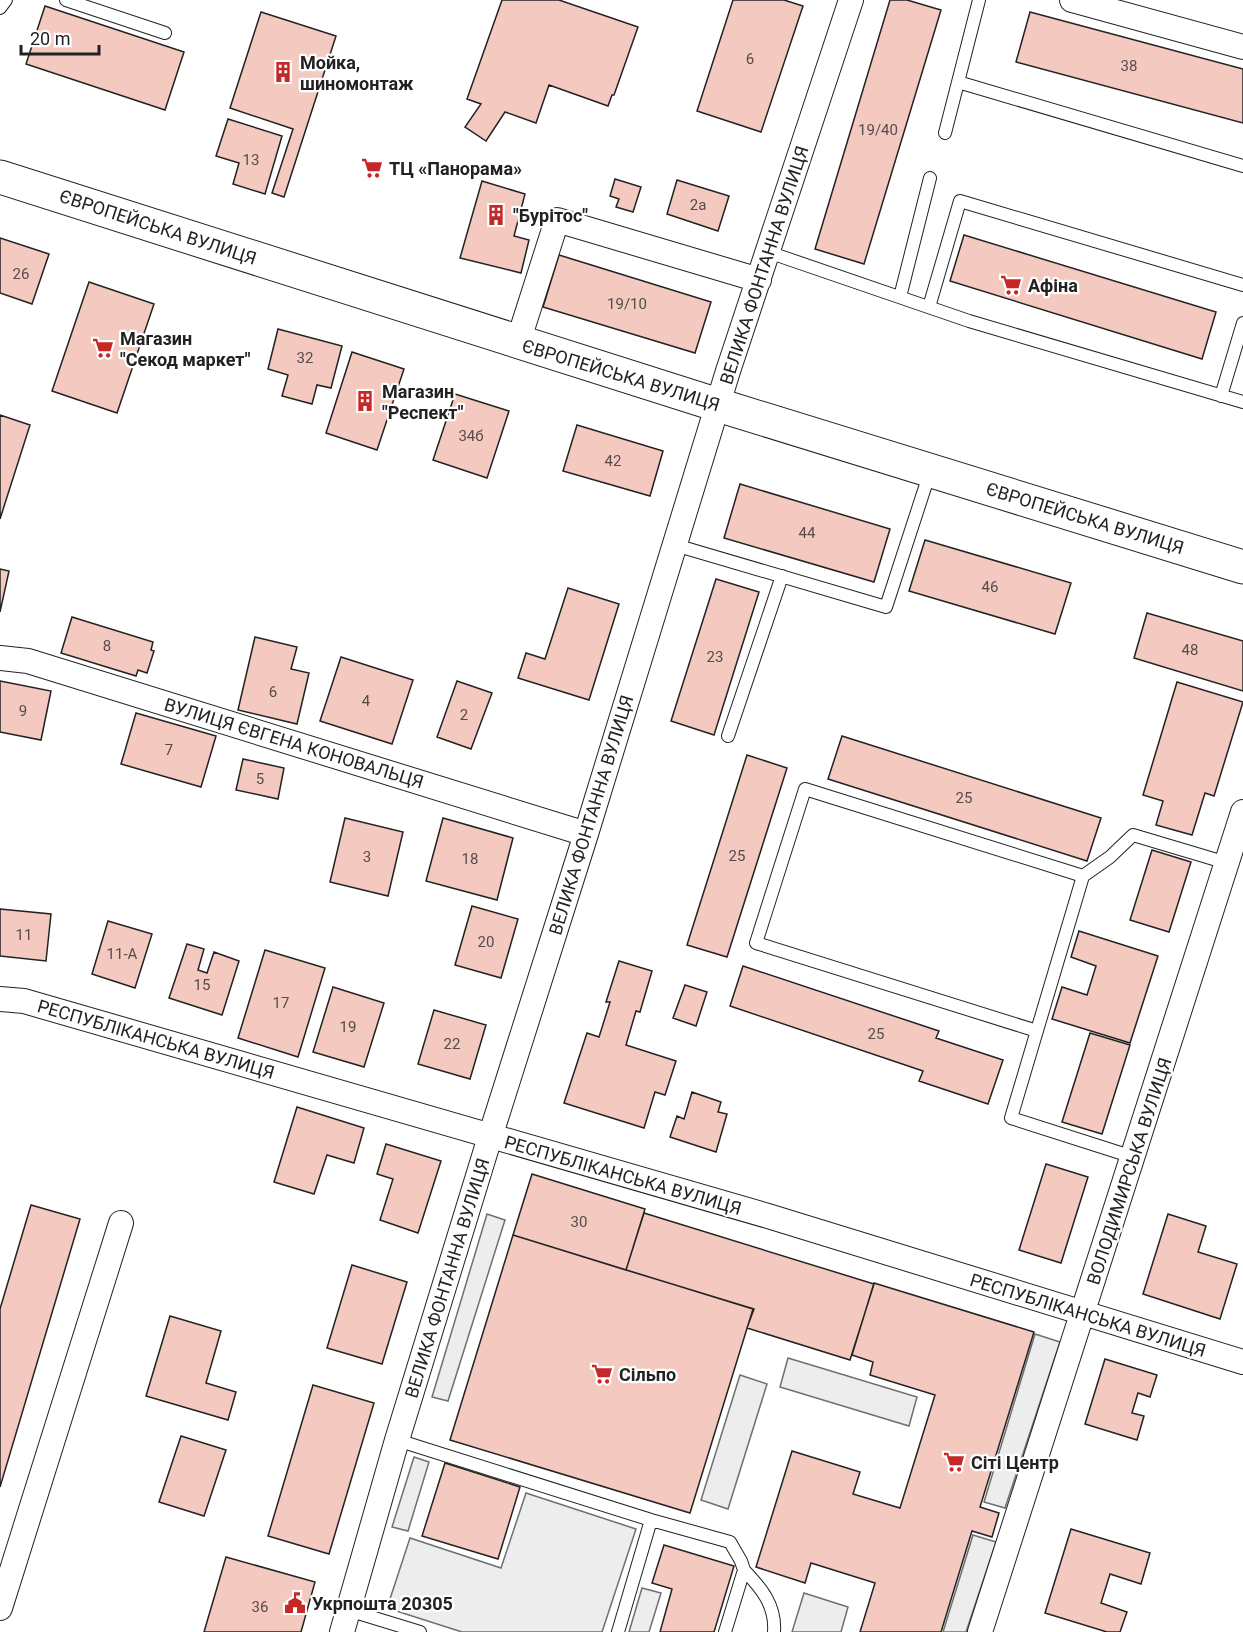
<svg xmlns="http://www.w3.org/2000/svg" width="1243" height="1632" viewBox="0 0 1243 1632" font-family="Roboto,sans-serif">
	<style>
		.parking { fill: #ededed; stroke: #6f6f6f; stroke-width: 1.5 }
		.building { fill: #f3c9c0; stroke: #222; stroke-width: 1.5 }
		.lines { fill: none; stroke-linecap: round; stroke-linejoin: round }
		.service-casing { stroke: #222; stroke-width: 14 }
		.minor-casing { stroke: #222; stroke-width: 26 }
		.secondary-casing { stroke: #222; stroke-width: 35 }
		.service { stroke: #fff; stroke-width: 12 }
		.minor { stroke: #fff; stroke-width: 24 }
		.secondary { stroke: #fff; stroke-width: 33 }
		.labels { text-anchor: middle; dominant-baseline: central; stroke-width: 4.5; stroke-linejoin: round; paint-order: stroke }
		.number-label { font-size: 15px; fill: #564c4a }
		.poi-label { font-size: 18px; font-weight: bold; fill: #222; stroke: #fff; text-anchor: start }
		.street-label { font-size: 18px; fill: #222; stroke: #fff }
	</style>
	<rect width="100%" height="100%" fill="#fff"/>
	<!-- parking -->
	<path class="parking" d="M487 1214 505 1220 448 1401 432 1397Z
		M1035 1334 1060 1342 1005 1508 984 1502Z
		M788 1358 917 1397 909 1426 780 1387Z
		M740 1375 767 1384 728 1509 701 1500Z
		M414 1457 429 1462 408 1531 392 1527Z
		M526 1493 636 1529 602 1632H462L387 1608 410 1538 501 1568Z
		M973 1535 996 1542 966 1632H943Z
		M642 1588 661 1593 649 1632H629Z
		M804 1593 848 1607 841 1632H792Z"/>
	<!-- building -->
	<path class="building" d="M502 0H559L638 27 614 95H612L608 106 549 85 536 123 505 112 486 141 465 127 481 104 467 99Z
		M733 0H784L803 6 761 132 697 111Z
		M890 0H907L941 10 864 264 815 249Z
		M45 6 184 52 165 110 26 64Z
		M261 12 336 36 284 197 272 193 293 129 230 108Z
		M1030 12 1243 69V123L1016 62Z
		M228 119 282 136 265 194 233 184 239 163 216 156Z
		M615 179 641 187 633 212 616 207 619 199 610 196Z
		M677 180 729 196 718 231 667 214Z
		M482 181 525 194 514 236 529 240 521 273 460 258Z
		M964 235 1216 312 1202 359 950 281Z
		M0 238 49 254 32 304 0 293Z
		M559 255 711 302 695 353 543 307Z
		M89 282 154 304 117 413 52 391Z
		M278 329 342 346 331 388 317 385 312 404 282 396 288 375 268 369Z
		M352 352 404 369 377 450 326 433Z
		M455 394 509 411 487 478 433 460Z
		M0 415 30 425 0 519Z
		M577 425 663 451 650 496 563 471Z
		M740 484 890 529 874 582 724 538Z
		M925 540 1071 583 1055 634 909 591Z
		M0 569 9 571 0 612Z
		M716 579 759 592 714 735 671 721Z
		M568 588 619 604 589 700 518 678 526 653 545 659Z
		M1147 613 1243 641V691L1134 658Z
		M72 617 153 642 151 650 154 651 147 673 138 670 136 676 61 653Z
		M255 637 297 647 291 669 309 673 297 724 238 710Z
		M341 657 413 680 392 744 320 721Z
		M0 681 51 691 41 740 0 732Z
		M457 681 492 693 471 749 437 737Z
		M1177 682 1243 702 1214 796 1205 793 1192 835 1156 825 1163 801 1143 795Z
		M136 713 216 736 201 787 121 764Z
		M842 736 1101 818 1087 861 828 779Z
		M747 755 787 768 727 957 687 945Z
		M243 759 284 768 278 799 236 790Z
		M345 818 403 832 388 896 330 882Z
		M443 818 513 838 497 900 426 881Z
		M1152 850 1191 862 1169 932 1130 920Z
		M472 906 518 919 501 978 455 965Z
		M0 909 51 914 46 961 0 956Z
		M108 921 152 934 135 988 92 974Z
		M1079 931 1158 956 1130 1043 1052 1019 1062 987 1087 995 1096 966 1071 957Z
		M187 944 204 949 198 970 207 973 214 952 239 961 222 1015 169 998Z
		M265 950 325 968 298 1057 238 1038Z
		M619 961 652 971 640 1012 636 1011 626 1045 676 1061 665 1095 655 1092 644 1128 564 1103 587 1033 599 1037 610 1002H606Z
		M743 966 939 1031 936 1038 1003 1060 988 1104 919 1081 923 1071 730 1006Z
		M685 985 707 992 696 1026 673 1018Z
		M333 987 384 1003 364 1067 313 1052Z
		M434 1010 486 1025 470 1079 418 1064Z
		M1090 1033 1130 1045 1102 1134 1062 1122Z
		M692 1092 721 1102 718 1112 727 1114 716 1152 670 1137 677 1116 684 1119Z
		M297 1107 364 1128 354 1163 327 1155 314 1194 274 1182Z
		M386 1144 441 1161 418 1233 380 1220 393 1179 377 1174Z
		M1046 1164 1088 1177 1061 1263 1019 1250Z
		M532 1174 645 1209 626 1270 513 1235Z
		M31 1205 80 1219 0 1487V1309Z
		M644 1213 874 1284 850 1360 747 1328 754 1309 626 1270Z
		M1168 1214 1206 1226 1198 1252 1237 1264 1220 1319 1143 1294Z
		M513 1235 753 1309 690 1513 450 1440Z
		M352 1265 407 1282 382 1364 327 1348Z
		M874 1283 1034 1332 980 1507 999 1513 992 1537 972 1531 941 1632H860L875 1583 811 1563 805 1583 756 1567 792 1451 860 1472 853 1494 900 1508 935 1395 870 1375 873 1362 852 1355Z
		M170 1316 221 1331 206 1383 236 1392 228 1420 146 1396Z
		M1105 1359 1157 1375 1150 1397 1138 1393 1132 1413 1144 1416 1137 1440 1085 1424Z
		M313 1385 374 1403 329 1554 268 1536Z
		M181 1436 226 1450 204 1516 159 1502Z
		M445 1463 520 1487 498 1559 422 1536Z
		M1071 1529 1150 1553 1141 1584 1110 1574 1101 1603 1127 1612 1120 1632H1107L1045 1613Z
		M664 1545 734 1566 714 1632H660L672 1589 652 1583Z
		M226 1557 315 1582 301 1632H204Z"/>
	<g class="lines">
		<defs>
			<path id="service" d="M66 0 165 33
				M0 8 6 0
				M958 82 1243 166
				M945 133 979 0
				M768 252 969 321 1243 402
				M900 297 930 178
				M929 307 960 201 1243 285
				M1221 396 1243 323
				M675 545 886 607 930 472
				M728 736 782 576
				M1037 1031 756 943 805 789 1083 876
				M1133 1157 1011 1118 1083 876 1110 857 1133 835 1227 863
				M397 1440 651 1520 730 1542 741 1561 744 1570 725 1632
				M744 1570C761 1588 776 1605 774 1632
				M348 1610 420 1632
				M618 1632 651 1520"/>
			<path id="minor" d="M1072 0 1243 47
				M518 342 557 220 759 280
				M0 658 28 661 586 834
				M0 999 24 1001 768 1216 1243 1362
				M0 1608 121 1223
				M342 1632 397 1440 490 1137 586 834 728 371 851 0
				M980 1632 1243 812"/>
			<path id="secondary" d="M0 177 718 405 1243 567"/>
		</defs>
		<!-- service casing -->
		<use href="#service" class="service-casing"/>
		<!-- minor casing -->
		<use href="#minor" class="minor-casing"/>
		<!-- secondary casing -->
		<use href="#secondary" class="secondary-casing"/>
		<!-- service -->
		<use href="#service" class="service"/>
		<!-- minor -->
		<use href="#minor" class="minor"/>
		<!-- secondary -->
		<use href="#secondary" class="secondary"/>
	</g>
	<!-- icons -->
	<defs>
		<symbol id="building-bare" viewBox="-9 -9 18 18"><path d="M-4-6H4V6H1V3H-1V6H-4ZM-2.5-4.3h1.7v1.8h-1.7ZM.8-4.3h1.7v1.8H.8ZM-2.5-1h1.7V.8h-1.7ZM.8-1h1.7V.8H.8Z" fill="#c62828" stroke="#fff" stroke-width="2.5" paint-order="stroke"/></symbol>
		<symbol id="supermarket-bare" viewBox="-9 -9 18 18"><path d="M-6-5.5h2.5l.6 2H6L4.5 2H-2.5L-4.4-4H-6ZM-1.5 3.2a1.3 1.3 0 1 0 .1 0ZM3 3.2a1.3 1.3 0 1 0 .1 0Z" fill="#c62828" stroke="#fff" stroke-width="2.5" paint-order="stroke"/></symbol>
		<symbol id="civic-bare" viewBox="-9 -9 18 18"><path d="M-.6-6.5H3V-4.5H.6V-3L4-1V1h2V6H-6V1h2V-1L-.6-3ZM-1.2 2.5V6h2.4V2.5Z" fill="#c62828" stroke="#fff" stroke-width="2.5" paint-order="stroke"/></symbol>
	</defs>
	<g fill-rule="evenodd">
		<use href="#building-bare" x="268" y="57" width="30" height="30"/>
		<use href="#supermarket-bare" x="357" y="153" width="30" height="30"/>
		<use href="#building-bare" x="481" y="200" width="30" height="30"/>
		<use href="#supermarket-bare" x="996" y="270" width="30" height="30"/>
		<use href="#supermarket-bare" x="88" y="333" width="30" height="30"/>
		<use href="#building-bare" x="350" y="386" width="30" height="30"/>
		<use href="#supermarket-bare" x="587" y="1359" width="30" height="30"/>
		<use href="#supermarket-bare" x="939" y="1447" width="30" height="30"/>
		<use href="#civic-bare" x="280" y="1588" width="30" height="30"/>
	</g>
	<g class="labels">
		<!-- number labels -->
		<g class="number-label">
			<text x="750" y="59">6</text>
			<text x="1129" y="66">38</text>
			<text x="878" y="130">19/40</text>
			<text x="251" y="160">13</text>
			<text x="698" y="205">2а</text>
			<text x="21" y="274">26</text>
			<text x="627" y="304">19/10</text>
			<text x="305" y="358">32</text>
			<text x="471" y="436">34б</text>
			<text x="613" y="461">42</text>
			<text x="807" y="533">44</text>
			<text x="990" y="587">46</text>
			<text x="107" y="646">8</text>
			<text x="1190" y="650">48</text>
			<text x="715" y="657">23</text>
			<text x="273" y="692">6</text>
			<text x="366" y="701">4</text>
			<text x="23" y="711">9</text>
			<text x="464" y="715">2</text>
			<text x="169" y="750">7</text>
			<text x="260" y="779">5</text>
			<text x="964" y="798">25</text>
			<text x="737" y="856">25</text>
			<text x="367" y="857">3</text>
			<text x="470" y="859">18</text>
			<text x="24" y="935">11</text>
			<text x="486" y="942">20</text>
			<text x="122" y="954">11-А</text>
			<text x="202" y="985">15</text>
			<text x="281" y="1003">17</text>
			<text x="348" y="1027">19</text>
			<text x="876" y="1034">25</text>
			<text x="452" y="1044">22</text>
			<text x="579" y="1222">30</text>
			<text x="260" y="1607">36</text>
		</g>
		<!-- poi labels -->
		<g class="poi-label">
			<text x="300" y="62">Мойка,<tspan x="300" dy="21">шиномонтаж</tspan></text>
			<text x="389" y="168">ТЦ «Панорама»</text>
			<text x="513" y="215">"Бурітос"</text>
			<text x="1028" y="285">Афіна</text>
			<text x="120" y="338">Магазин<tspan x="120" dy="21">"Секод маркет"</tspan></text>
			<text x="382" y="391">Магазин<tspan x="382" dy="21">"Респект"</tspan></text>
			<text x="619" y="1374">Сільпо</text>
			<text x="971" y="1462">Сіті Центр</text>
			<text x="312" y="1603">Укрпошта 20305</text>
		</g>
		<!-- street labels -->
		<g class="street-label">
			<text transform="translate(158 227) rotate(18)">ЄВРОПЕЙСЬКА ВУЛИЦЯ</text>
			<text transform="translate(764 265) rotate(-72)">ВЕЛИКА ФОНТАННА ВУЛИЦЯ</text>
			<text transform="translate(621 375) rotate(17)">ЄВРОПЕЙСЬКА ВУЛИЦЯ</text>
			<text transform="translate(1085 518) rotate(17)">ЄВРОПЕЙСЬКА ВУЛИЦЯ</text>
			<text transform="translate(294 743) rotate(17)">ВУЛИЦЯ ЄВГЕНА КОНОВАЛЬЦЯ</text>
			<text transform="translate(591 815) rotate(-73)">ВЕЛИКА ФОНТАННА ВУЛИЦЯ</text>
			<text transform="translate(156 1039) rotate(16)">РЕСПУБЛІКАНСЬКА ВУЛИЦЯ</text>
			<text transform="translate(1129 1171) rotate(-72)">ВОЛОДИМИРСЬКА ВУЛИЦЯ</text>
			<text transform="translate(623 1175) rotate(16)">РЕСПУБЛІКАНСЬКА ВУЛИЦЯ</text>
			<text transform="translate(447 1278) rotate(-73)">ВЕЛИКА ФОНТАННА ВУЛИЦЯ</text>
			<text transform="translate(1088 1315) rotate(17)">РЕСПУБЛІКАНСЬКА ВУЛИЦЯ</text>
		</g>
	</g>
	<!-- scale -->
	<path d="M21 45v9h78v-9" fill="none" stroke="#222222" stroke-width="3"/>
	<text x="30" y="45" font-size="18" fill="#222222" stroke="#ffffff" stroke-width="4.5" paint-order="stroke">20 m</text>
</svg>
